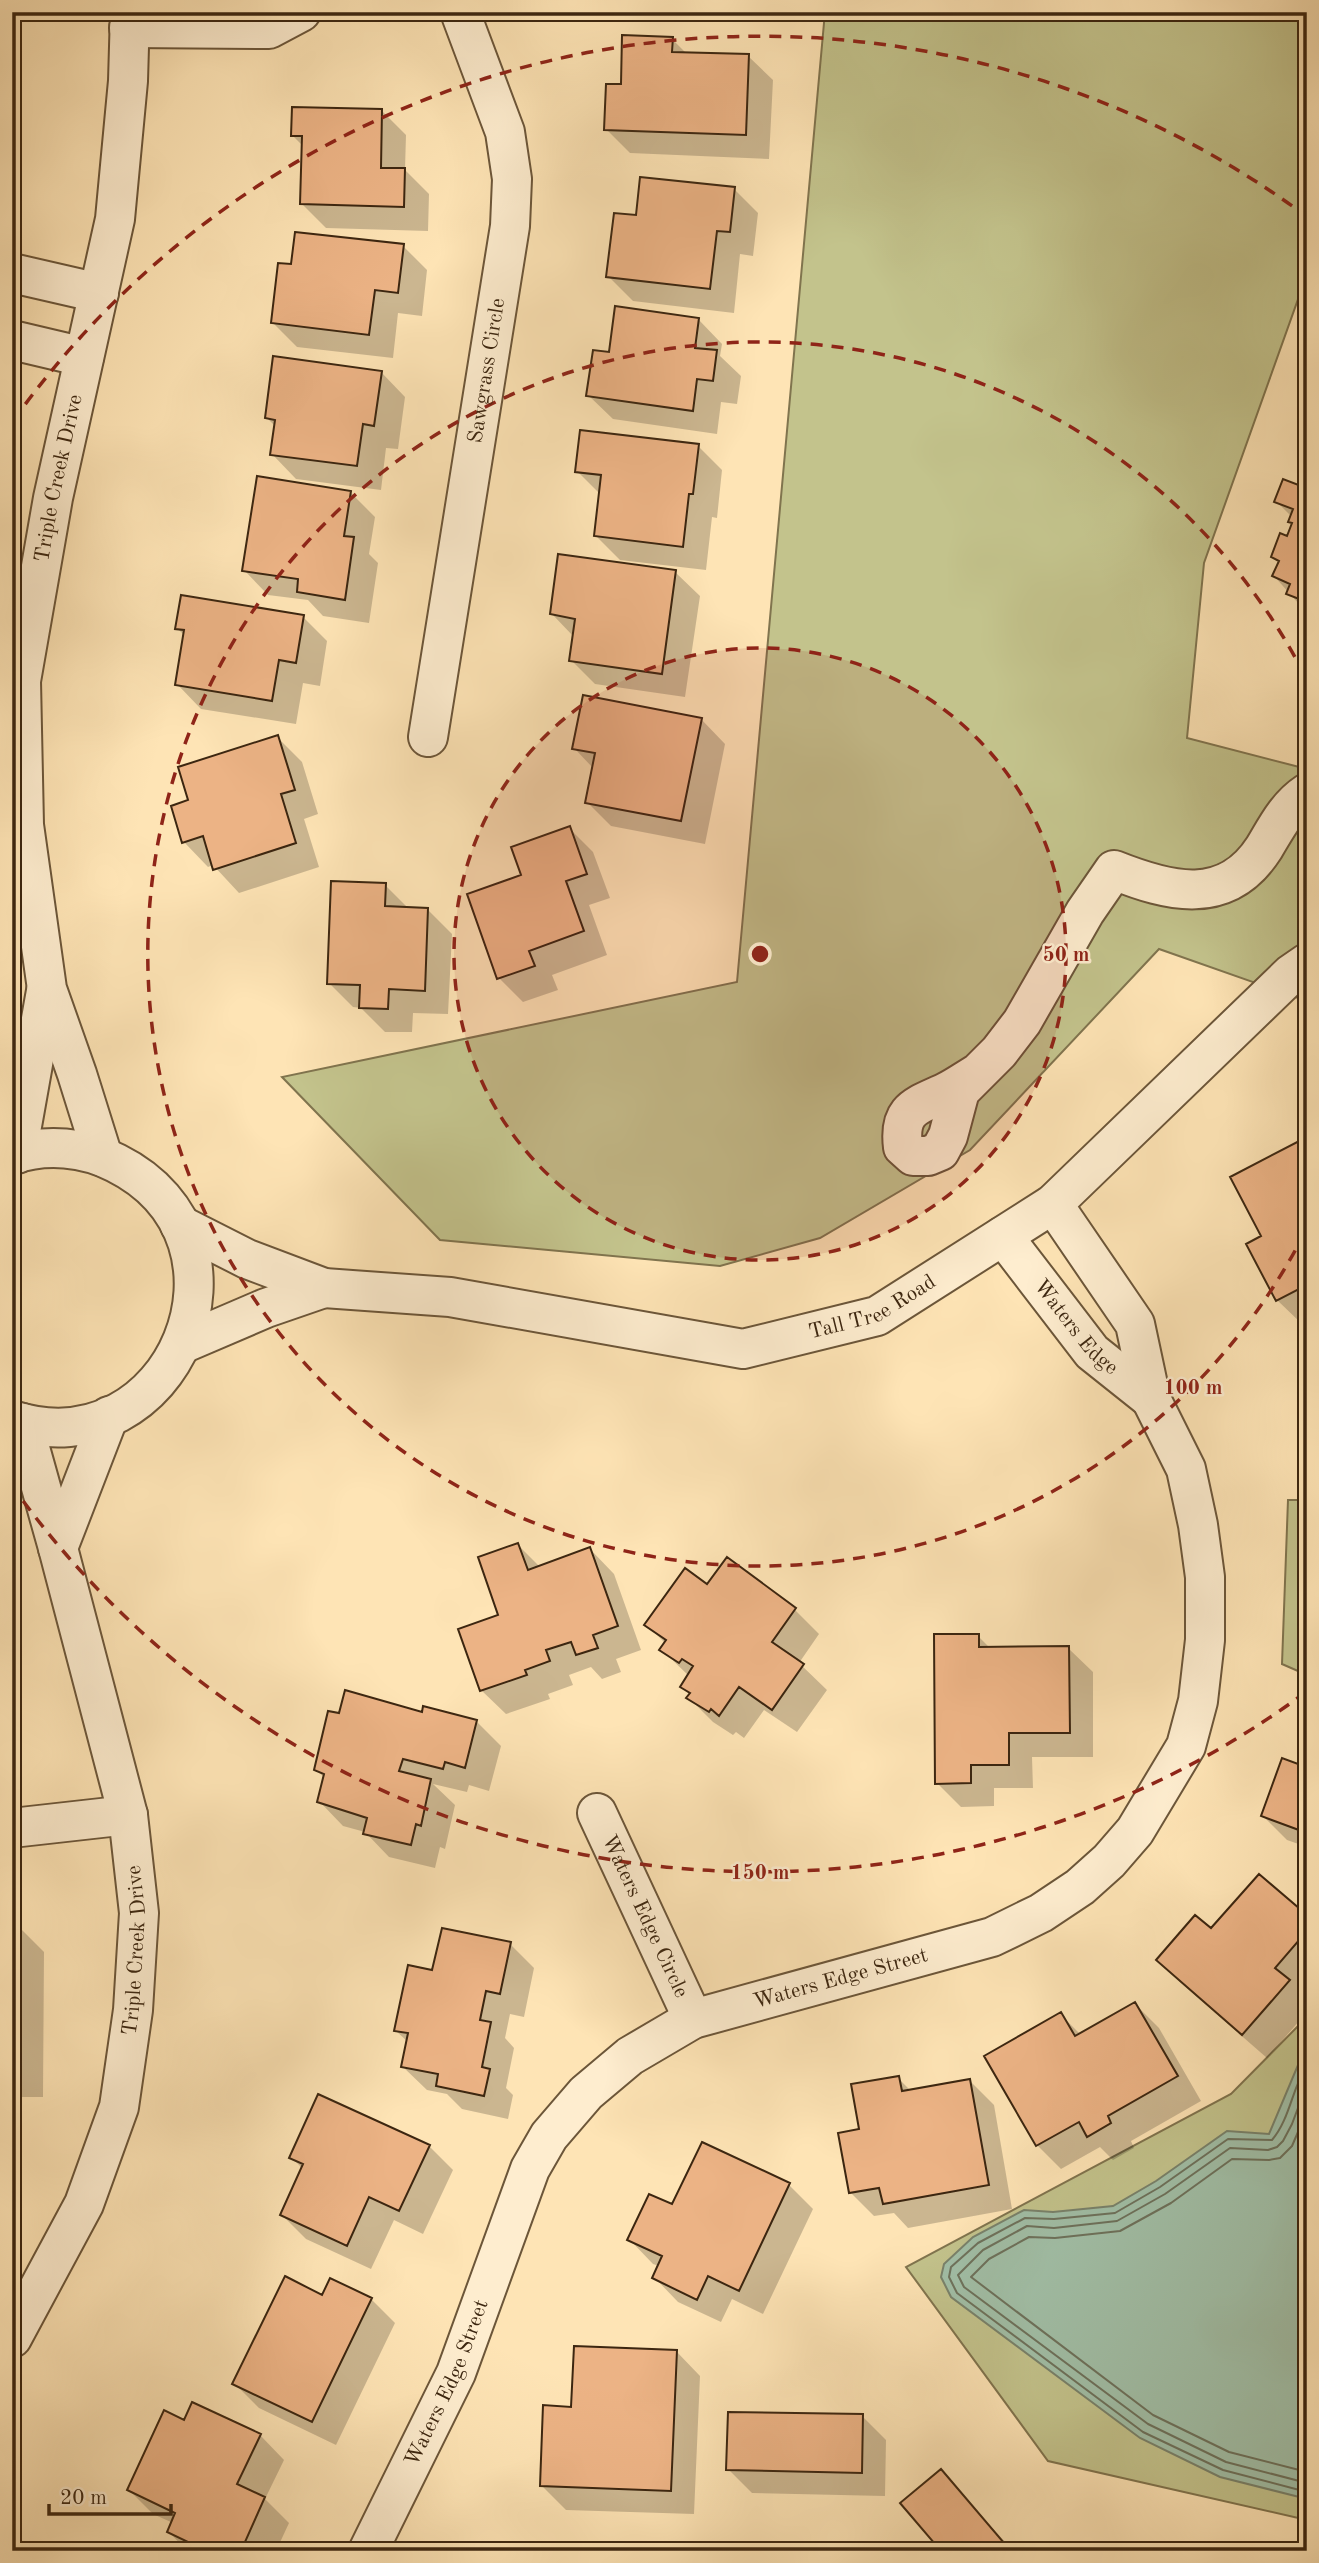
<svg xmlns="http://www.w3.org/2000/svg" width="1319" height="2563" viewBox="0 0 1319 2563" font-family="'Old Standard TT',serif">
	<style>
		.green { fill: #c3c38c; stroke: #80744e; stroke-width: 2 }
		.water { fill: #a1bfa7; stroke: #79826b; stroke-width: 2 }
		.shadow { fill: #0003 }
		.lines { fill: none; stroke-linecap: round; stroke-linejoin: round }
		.shore { stroke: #6e725c; stroke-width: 2 }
		.building { fill: #ecb385; stroke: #3c2610; stroke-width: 2 }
		.minor-casing { stroke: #6c5639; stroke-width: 42 }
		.minor { stroke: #feedcf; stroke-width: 38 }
		.ring { fill: none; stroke: #8f2418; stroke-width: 3.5; stroke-dasharray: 12 9 }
		.labels { text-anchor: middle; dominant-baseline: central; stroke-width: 5; stroke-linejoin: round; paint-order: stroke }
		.street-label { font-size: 21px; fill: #3c2610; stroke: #feedcf }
		.centre { fill: #8f2418; stroke: #feedcf; stroke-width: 3.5 }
		.ring-label { font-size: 21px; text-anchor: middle; font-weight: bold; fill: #8f2418; stroke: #feedcf; stroke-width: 5; stroke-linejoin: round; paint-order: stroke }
	</style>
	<rect width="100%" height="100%" fill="#fee4b5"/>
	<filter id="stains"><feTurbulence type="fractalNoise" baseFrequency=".00286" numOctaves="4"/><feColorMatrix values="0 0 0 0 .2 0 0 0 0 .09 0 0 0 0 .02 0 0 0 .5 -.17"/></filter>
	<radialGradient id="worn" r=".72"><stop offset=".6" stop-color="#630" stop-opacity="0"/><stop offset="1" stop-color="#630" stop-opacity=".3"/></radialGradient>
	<!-- green -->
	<path class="green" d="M825 12H1307V274L1204 563 1187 738 1307 769V1001L1159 949 970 1150 820 1238 720 1266 440 1240 282 1077 737 982Z
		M1288 1500H1307V1675L1282 1664Z
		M1307 2017V2520L1048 2461 906 2267 1231 2094Z"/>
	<!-- water -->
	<path class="water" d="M1307 2053V2499L1220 2477 1140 2438 951 2297 941 2277 944 2264 973 2237 1024 2210 1053 2212 1113 2206 1156 2181 1227 2131 1269 2134 1298 2065Z"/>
	<!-- shadow -->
	<path class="shadow" d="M672 39 687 54 748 56 773 80 769 159 630 153 606 129 622 86Z
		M381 110 406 135 405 170 429 194 428 231 326 228 302 204 303 146 293 136Z
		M734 189 758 213 753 256 740 254 734 313 633 301 608 276 637 217Z
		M403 246 427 270 422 316 398 313 393 358 297 347 273 323 292 266Z
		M698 319 722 344 720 356 741 376 737 404 721 402 717 434 613 419 588 395 610 354Z
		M381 372 405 397 398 449 386 448 381 490 296 479 272 454 275 426 267 418Z
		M698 446 722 470 717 518 712 517 706 570 620 560 596 536 601 495 577 471Z
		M1307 476V613L1274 576 1279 564 1273 557 1288 538 1294 525 1290 522 1292 517 1276 501 1302 488Z
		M351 493 375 517 369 554 378 563 369 623 323 616 308 600 268 595 244 570Z
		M675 572 700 596 685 697 595 684 571 660 574 637 552 614Z
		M303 617 327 641 320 686 303 683 296 724 201 709 177 684 185 636 177 628Z
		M701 719 725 744 705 844 611 826 587 802 593 768 574 748Z
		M277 737 302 762 318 814 304 819 319 867 239 893 213 865 208 867 184 842 190 802Z
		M569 828 593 852 610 898 589 905 607 955 552 975 558 990 523 1002 499 978 523 876Z
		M385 885 409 909H427L452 934 448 1014 413 1013 412 1032H385L361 1008 353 1007 329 983Z
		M1307 1139V1321L1302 1324 1277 1300Z
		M518 1545 540 1567 590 1549 614 1574 641 1650 616 1659 621 1672 602 1679 591 1667 569 1675 573 1685 548 1694 550 1699 506 1714 481 1690Z
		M727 1560 795 1610 819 1634 799 1663 827 1690 797 1732 764 1710 744 1738 736 1732 733 1735 713 1722 689 1698 690 1695 682 1687 689 1676 662 1650 666 1644 647 1625 707 1586Z
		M978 1636 991 1649 1068 1648 1093 1672V1757H1032L1033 1788H994V1806L961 1807 937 1783Z
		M423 1714 476 1721 501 1746 489 1791 469 1785 467 1792 433 1784 455 1805 445 1849 440 1847 435 1868 389 1857 365 1832 343 1826 319 1801 325 1778 315 1769Z
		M1307 1745V1847L1287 1840 1263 1816 1299 1766Z
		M1307 1917V1983L1299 1992 1307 1999V2012L1267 2058 1182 1984 1158 1960 1211 1931Z
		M12 1928H20L44 1952 43 2097H12Z
		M510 1944 534 1968 524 2017 510 2014 505 2038 514 2048 506 2088 513 2095 508 2119 462 2109 447 2094 427 2090 402 2066 408 2042 395 2030Z
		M1135 2004 1159 2028 1201 2101 1131 2141 1134 2148 1113 2160 1100 2147 1061 2169 1037 2145 1061 2015 1081 2035Z
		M898 2078 911 2091 970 2081 994 2105 1012 2209 908 2228 894 2213 874 2216 850 2192 861 2131Z
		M703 2144 789 2185 813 2209 763 2314 732 2299 721 2322 678 2302 654 2277 659 2266 653 2264 629 2239 673 2207Z
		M429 2146 453 2170 423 2234 394 2220 371 2269 306 2239 282 2215 303 2169 291 2157Z
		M323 2297 371 2299 395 2323 336 2445 259 2408 235 2384Z
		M676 2351 700 2376 694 2514 566 2510 542 2486 573 2409Z
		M862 2416 886 2440 885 2496 752 2493 728 2469Z
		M185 2422 260 2435 284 2460 265 2499 289 2523 276 2551H187L169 2532 173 2523 153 2514 129 2490Z
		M941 2472 1007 2544H1020L1026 2551H943Z"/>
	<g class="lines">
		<!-- shore -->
		<path class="shore" d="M1307 2065C1292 2088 1290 2119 1272 2140L1228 2139 1160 2187 1115 2213 1054 2219 1025 2218 978 2243 951 2267 949 2277 957 2293 1143 2432 1223 2470 1307 2492
			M1307 2084 1292 2124 1283 2141 1277 2147 1268 2150 1230 2148 1165 2194 1117 2221 1054 2228 1027 2226 983 2250 958 2275 964 2287 1148 2424 1226 2462 1307 2483
			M1307 2111 1292 2146 1280 2158 1269 2160 1232 2159 1171 2203 1120 2231 1055 2238 1029 2237 989 2259 971 2277 1153 2415 1229 2452 1307 2472"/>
	</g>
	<!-- building -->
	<path class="building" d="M622 35 673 37 672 52 749 54 746 135 604 130 606 84H621Z
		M292 107 382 109 381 168H405L404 207 300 204 302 136H291Z
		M640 177 735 187 730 232 717 231 710 289 606 277 614 213 636 215Z
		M295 232 404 244 398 293 375 290 369 335 271 323 278 263 291 264Z
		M615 306 699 318 695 348 717 350 713 381 697 379 693 411 586 396 593 350 609 352Z
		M273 356 382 371 374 426 363 424 357 466 270 455 275 420 265 418Z
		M580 430 699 444 693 494H689L683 547 594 536 601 475 575 472Z
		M1306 473 1307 474V602L1286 594 1290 584 1272 576 1279 561 1271 557 1280 533 1287 536 1292 523 1288 522 1293 509 1274 502 1283 479 1301 486Z
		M257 476 351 491 344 536 354 537 345 600 297 592 298 579 242 571Z
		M558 554 676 570 662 674 569 661 575 619 550 614Z
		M181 595 304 615 296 663 279 660 272 701 175 685 184 630 175 629Z
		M583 695 702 718 681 821 585 803 595 753 572 749Z
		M278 735 295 790 281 794 296 843 213 870 203 836 182 843 171 806 188 800 178 767Z
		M570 826 587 874 566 881 584 931 529 951 535 966 497 979 467 894 521 875 511 847Z
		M331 881 386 883 385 906 428 908 425 991 389 989 388 1009 359 1008 360 985 327 984Z
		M1307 1137V1285L1276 1301 1246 1244 1261 1236 1230 1177Z
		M1299 1340H1307V1407H1299Z
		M518 1543 528 1570 590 1547 618 1626 593 1635 598 1648 576 1655 571 1642 546 1650 550 1661 525 1670 527 1675 480 1691 458 1629 498 1615 478 1557Z
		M727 1557 796 1608 772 1642 804 1664 772 1710 739 1687 719 1716 711 1709 709 1712 686 1698 690 1693 680 1687 693 1666 682 1659 679 1663 659 1650 666 1640 644 1625 685 1568 707 1584Z
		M934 1634H979V1647L1069 1646 1070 1733H1009V1765H971V1783L935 1784Z
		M345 1690 422 1712 423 1706 477 1720 465 1768 445 1762 443 1769 403 1759 399 1771 431 1779 421 1826 416 1824 411 1845 363 1834 367 1818 317 1802 324 1774 314 1770 328 1711 339 1713Z
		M1307 1740V1833L1261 1816 1282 1758 1298 1764Z
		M1259 1874 1307 1915V1931L1275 1968 1290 1980 1242 2035 1156 1960 1195 1915 1211 1928Z
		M12 1926H21L19 2073H12Z
		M442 1928 511 1942 500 1994 486 1991 480 2020 491 2022 482 2067 490 2069 484 2096 436 2086 438 2074 401 2067 408 2033 394 2031 408 1965 432 1970Z
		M1135 2002 1178 2076 1108 2116 1111 2123 1087 2137 1079 2122 1036 2146 984 2056 1061 2012 1075 2036Z
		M899 2076 902 2091 970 2079 989 2185 883 2204 879 2188 849 2193 838 2133 859 2129 851 2084Z
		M318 2094 430 2145 399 2211 369 2197 347 2246 280 2215 303 2164 289 2158Z
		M702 2142 790 2183 739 2291 708 2276 697 2300 652 2278 662 2256 627 2240 649 2194 672 2204Z
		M285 2276 322 2295 330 2278 372 2298 312 2422 232 2384Z
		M574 2346 677 2350 671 2491 540 2486 543 2405 571 2407Z
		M192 2402 261 2434 237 2484 265 2497 241 2551H207L167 2532 175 2513 127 2490 164 2410 184 2420Z
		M728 2412 863 2414 862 2473 726 2470Z
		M941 2469 1004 2543H1020L1021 2551H941L900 2503Z"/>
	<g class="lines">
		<defs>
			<g id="minor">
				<path d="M129 28 269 29 301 12"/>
				<path d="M12 273 99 293"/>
				<path d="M12 340 84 357"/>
				<path id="s1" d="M428 737 510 226 512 179 505 132 460 12"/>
				<path d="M976 1074C966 1080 956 1087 946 1092 917 1106 898 1108 903 1147L913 1156H928L940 1151 948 1136 960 1091 999 1052 1022 1022 1085 912 1114 870C1169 892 1226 907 1264 848 1276 828 1287 806 1307 793"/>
				<path d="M17 1154 46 991"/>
				<path d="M12 1155C46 1143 85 1147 116 1163 270 1240 174 1472 12 1420"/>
				<path id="s2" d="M103 1157 77 1074 47 989 24 825 21 681 53 498 115 219 128 81 130 12"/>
				<path id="s3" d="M180 1225 247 1259 324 1288 450 1297 743 1349 877 1316 1053 1204 1291 974 1307 963"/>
				<path id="s4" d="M1003 1236 1092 1352 1151 1399"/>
				<path d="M182 1344 266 1308 324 1288"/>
				<path d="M58 1548 109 1416"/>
				<path id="s5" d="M597 1813 693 2019"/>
				<path d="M12 1828 128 1815"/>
				<path id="s6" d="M12 2338 84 2204 119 2107 133 2010 139 1913 128 1815 58 1548 23 1423"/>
				<path id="s7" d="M368 2551 456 2373 530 2169 549 2136 586 2093 630 2056 693 2019 992 1937 1041 1913 1080 1887 1109 1861 1135 1831 1186 1746 1198 1701 1205 1640V1577L1198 1525 1186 1469 1151 1399 1135 1324 1053 1204"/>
			</g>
		</defs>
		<!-- minor casing -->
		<use href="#minor" class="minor-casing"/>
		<!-- minor -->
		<use href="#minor" class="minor"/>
	</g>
	<!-- distance rings -->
	<circle cx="760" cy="954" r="306" fill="#8f2418" fill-opacity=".12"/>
	<g class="ring">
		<circle cx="760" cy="954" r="306"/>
		<path d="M1305 1232A612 612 0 1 1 1305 676"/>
		<path d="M1306 1692A918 918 0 0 1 13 1487M13 421A918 918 0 0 1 1306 216"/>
	</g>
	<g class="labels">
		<!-- street labels -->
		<g class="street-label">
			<text stroke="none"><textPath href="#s1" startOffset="371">Sawgrass Circle</textPath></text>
			<text stroke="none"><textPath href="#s2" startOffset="693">Triple Creek Drive</textPath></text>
			<text stroke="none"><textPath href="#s3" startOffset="718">Tall Tree Road</textPath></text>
			<text stroke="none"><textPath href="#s4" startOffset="117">Waters Edge</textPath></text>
			<text stroke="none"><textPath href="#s5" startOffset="114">Waters Edge Circle</textPath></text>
			<text stroke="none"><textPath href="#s6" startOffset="413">Triple Creek Drive</textPath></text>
			<text stroke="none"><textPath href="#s7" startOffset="794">Waters Edge Street</textPath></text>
			<text stroke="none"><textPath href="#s7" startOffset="186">Waters Edge Street</textPath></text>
		</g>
	</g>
	<circle cx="760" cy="954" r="10" class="centre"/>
	<g class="ring-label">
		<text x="1066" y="961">50 m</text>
		<text x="1193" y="1394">100 m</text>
		<text x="760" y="1879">150 m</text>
	</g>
	<!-- margin -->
	<rect width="1319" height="2563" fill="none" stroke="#fee4b5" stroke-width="42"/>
	<rect x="14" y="14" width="1291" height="2535" fill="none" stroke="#3c2610" stroke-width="3.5"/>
	<rect x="21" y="21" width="1277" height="2521" fill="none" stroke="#3c2610" stroke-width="2"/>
	<!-- scale -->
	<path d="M49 2504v10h122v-10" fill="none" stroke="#3c2610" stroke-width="3.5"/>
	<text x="60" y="2504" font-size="21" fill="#3c2610" stroke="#feedcf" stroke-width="5" paint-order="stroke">20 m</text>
	<rect width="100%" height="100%" filter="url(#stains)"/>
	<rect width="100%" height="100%" fill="url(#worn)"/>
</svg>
